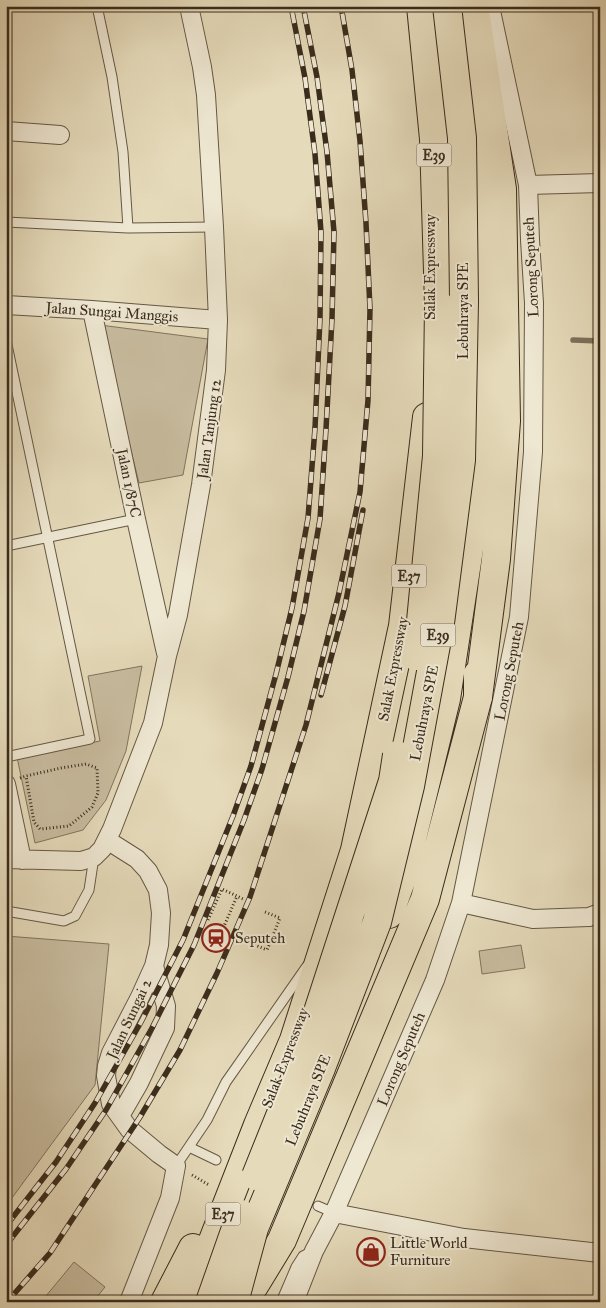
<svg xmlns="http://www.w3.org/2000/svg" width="606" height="1308" viewBox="0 0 606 1308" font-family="'IM FELL Great Primer',serif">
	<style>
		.green { fill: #c8bc9f; stroke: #81745e }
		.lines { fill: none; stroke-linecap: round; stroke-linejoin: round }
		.stream { stroke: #7e715a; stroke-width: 5.5 }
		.service-casing { stroke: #655844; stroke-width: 11 }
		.minor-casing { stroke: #655844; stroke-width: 20 }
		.trunk-casing { stroke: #3a2c1c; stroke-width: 30 }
		.motorway-casing { stroke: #3a2c1c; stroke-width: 30 }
		.path { stroke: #3a2c1c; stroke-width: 3; stroke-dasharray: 1 2.5; stroke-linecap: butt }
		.service { stroke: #eee7d2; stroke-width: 9 }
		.minor { stroke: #eee7d2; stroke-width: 18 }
		.trunk { stroke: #e5daba; stroke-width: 28 }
		.motorway { stroke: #e5daba; stroke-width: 28 }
		.rail-casing { stroke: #3a2c1c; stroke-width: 5.5 }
		.rail { stroke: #eee7d2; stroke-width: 4; stroke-dasharray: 11; stroke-linecap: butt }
		.motorway-bridge-casing { stroke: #3a2c1c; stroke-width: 30; stroke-linecap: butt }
		.path-bridge { stroke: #3a2c1c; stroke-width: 3; stroke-dasharray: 1 2.5; stroke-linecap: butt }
		.motorway-bridge { stroke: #e5daba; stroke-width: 28 }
		.labels { text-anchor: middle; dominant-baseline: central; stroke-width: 4; stroke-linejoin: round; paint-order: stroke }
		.shield { fill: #eee7d2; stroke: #706453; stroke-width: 1 }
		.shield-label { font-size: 14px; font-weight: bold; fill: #3a2c1c }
		.street-label { font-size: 15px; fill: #3a2c1c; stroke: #eee7d2 }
		.poi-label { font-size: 15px; fill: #3a2c1c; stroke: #eee7d2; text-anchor: start }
	</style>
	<rect width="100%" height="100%" fill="#e5daba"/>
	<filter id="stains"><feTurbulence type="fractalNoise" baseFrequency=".004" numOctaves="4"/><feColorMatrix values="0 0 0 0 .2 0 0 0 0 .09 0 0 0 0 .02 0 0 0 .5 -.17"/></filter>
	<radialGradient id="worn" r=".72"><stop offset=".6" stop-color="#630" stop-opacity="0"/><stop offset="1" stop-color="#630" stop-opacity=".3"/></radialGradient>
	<!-- green -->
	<path class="green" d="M100 325 208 339 183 475 139 483Z
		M142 666 126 751 106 800 83 830 35 843 17 757 100 741 88 676Z
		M6 936 109 944 95 1085 6 1206Z
		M521 945 525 968 482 974 479 951Z
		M74 1262 105 1287 93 1302H41Z"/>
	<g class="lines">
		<!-- stream -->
		<path class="stream" d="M573 340 600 341"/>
		<defs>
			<path id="service" d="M97 6 112 77 123 152 128 228
				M6 222 128 228 214 227
				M6 340 90 739 6 757
				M6 546 136 519
				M6 911 64 921 75 916 89 890 94 857
				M189 1147 216 1160
				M176 1166 207 1120 226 1082 307 966
				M318 1206 334 1213
				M281 1302 296 1267 303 1256 313 1251"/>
			<path id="minor" d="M6 131 60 135
				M528 185 600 183
				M6 305 92 310 218 320
				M92 310 136 519 166 653
				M6 784 22 860
				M107 840 137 859 148 871 158 890 161 913 159 945 154 966 140 997 111 1053 107 1066 106 1076 111 1104 129 1129 159 1154 176 1166 170 1198 129 1302
				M6 859 81 861 94 857 102 849 112 829 153 723 167 656 178 615 201 485 216 370 218 320 214 227 206 95 202 67 189 6
				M461 903 533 919 589 917 600 913
				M120 1116 139 1083 165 1028 166 1006 154 966
				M334 1213 464 1238 600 1253
				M294 1302 314 1251 334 1213 435 980 461 903 519 617 533 452 534 303 530 240 528 185 490 6"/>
			<path id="trunk" d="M389 914 403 875 446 699 476 503 482 307 480 197 470 76 460 6
				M254 1286 282 1240 425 899 478 697V674
				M165 1302 193 1248
				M189 1302 258 1125 294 1040 355 850 403 626 427 417"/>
			<path id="motorway" d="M421 6 434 139 439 305
				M473 6 476 17 502 189 506 421 496 559 478 697"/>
		</defs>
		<!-- service casing -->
		<use href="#service" class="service-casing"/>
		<!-- minor casing -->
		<use href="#minor" class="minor-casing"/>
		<!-- trunk casing -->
		<use href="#trunk" class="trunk-casing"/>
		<!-- motorway casing -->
		<use href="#motorway" class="motorway-casing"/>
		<!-- path -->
		<path class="path" d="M20 778 26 776 61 768 86 764 97 768 98 793 92 807 69 826 40 829 34 822 26 776
			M265 912 280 918 267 950
			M208 920 222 889 243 899
			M222 931 237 896
			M192 1175 209 1185"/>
		<!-- service -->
		<use href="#service" class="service"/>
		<!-- minor -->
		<use href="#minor" class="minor"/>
		<!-- trunk -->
		<use href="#trunk" class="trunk"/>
		<!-- motorway -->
		<use href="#motorway" class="motorway"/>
		<defs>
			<path id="rail" d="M321 695 345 606 363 510
				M6 1226 56 1162 95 1103 141 1022 183 940 233 816 251 766 276 674 292 608 308 518 315 428 320 318 321 232 315 154 305 78 291 6
				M6 1245 66 1169 106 1110 152 1028 194 945 244 820 262 769 288 677 304 611 320 519 326 429 332 319 334 232 327 152 317 77 303 6
				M7 1302 50 1253 140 1117 180 1050 217 973 250 897 306 725 339 593 360 492 368 400 370 309 366 223 360 141 352 70 341 6"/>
		</defs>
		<!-- rail casing -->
		<use href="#rail" class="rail-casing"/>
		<!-- rail -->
		<use href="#rail" class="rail"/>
		<defs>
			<path id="motorway-bridge" d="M415 656 421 621 437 456 439 305
				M256 1176 301 1064 393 781 397 755
				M210 1302 241 1214
				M234 1302 254 1228 321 1068 377 922 410 786 440 623 461 460 464 301 462 138 447 6"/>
		</defs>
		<!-- motorway-bridge casing -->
		<use href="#motorway-bridge" class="motorway-bridge-casing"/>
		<!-- path-bridge -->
		<path class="path-bridge" d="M222 931 267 950"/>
		<!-- motorway-bridge -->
		<use href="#motorway-bridge" class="motorway-bridge"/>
	</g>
	<!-- icons -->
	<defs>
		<symbol id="station-ring" viewBox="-11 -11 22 22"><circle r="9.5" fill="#eee7d2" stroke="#8f2418" stroke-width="1.5"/><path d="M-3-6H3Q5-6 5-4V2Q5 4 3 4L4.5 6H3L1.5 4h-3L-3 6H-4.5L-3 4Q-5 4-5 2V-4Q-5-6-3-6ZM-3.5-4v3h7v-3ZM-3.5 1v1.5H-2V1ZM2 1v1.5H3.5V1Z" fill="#8f2418"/></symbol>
		<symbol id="shop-ring" viewBox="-11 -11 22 22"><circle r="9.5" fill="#eee7d2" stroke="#8f2418" stroke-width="1.5"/><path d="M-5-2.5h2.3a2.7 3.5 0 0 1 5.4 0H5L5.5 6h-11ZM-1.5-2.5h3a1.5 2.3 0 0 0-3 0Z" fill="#8f2418"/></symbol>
	</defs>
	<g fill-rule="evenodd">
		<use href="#station-ring" x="200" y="922" width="32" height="32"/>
		<use href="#shop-ring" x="355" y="1236" width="32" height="32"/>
	</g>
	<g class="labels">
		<!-- shield labels -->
		<g class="shield">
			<rect x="416.5" y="143.5" width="35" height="23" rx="4"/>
			<rect x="391.5" y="564.5" width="35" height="23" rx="4"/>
			<rect x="420.5" y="623.5" width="35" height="23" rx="4"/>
			<rect x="205.5" y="1202.5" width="35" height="23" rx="4"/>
		</g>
		<g class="shield-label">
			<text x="434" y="155">E39</text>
			<text x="409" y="576">E37</text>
			<text x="438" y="635">E39</text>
			<text x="223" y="1214">E37</text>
		</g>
		<!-- street labels -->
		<g class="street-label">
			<text transform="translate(430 267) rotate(-90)">Salak Expressway</text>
			<text transform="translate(531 267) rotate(-93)">Lorong Seputeh</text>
			<text transform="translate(463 311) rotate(-90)">Lebuhraya SPE</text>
			<text transform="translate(112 312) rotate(4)">Jalan Sungai Manggis</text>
			<text transform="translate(209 429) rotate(-82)">Jalan Tanjung 12</text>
			<text transform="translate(129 483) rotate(78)">Jalan 1/87C</text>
			<text transform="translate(393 669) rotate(-79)">Salak Expressway</text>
			<text transform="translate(509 671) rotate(-79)">Lorong Seputeh</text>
			<text transform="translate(424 713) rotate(-79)">Lebuhraya SPE</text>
			<text transform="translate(129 1019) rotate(-65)">Jalan Sungai 2</text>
			<text transform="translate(285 1058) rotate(-69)">Salak Expressway</text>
			<text transform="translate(401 1059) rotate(-67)">Lorong Seputeh</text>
			<text transform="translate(308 1100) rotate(-68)">Lebuhraya SPE</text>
		</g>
		<!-- poi labels -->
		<g class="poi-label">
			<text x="235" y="938">Seputeh</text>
			<text x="390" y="1243">Little World<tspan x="390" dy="17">Furniture</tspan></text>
		</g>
	</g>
	<!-- margin -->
	<rect width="606" height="1308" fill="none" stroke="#e5daba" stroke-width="25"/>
	<rect x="8" y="8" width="591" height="1293" fill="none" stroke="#3a2c1c" stroke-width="2.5"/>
	<rect x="12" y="12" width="581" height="1283" fill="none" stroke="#3a2c1c"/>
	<rect width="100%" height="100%" filter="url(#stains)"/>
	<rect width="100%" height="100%" fill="url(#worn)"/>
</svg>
